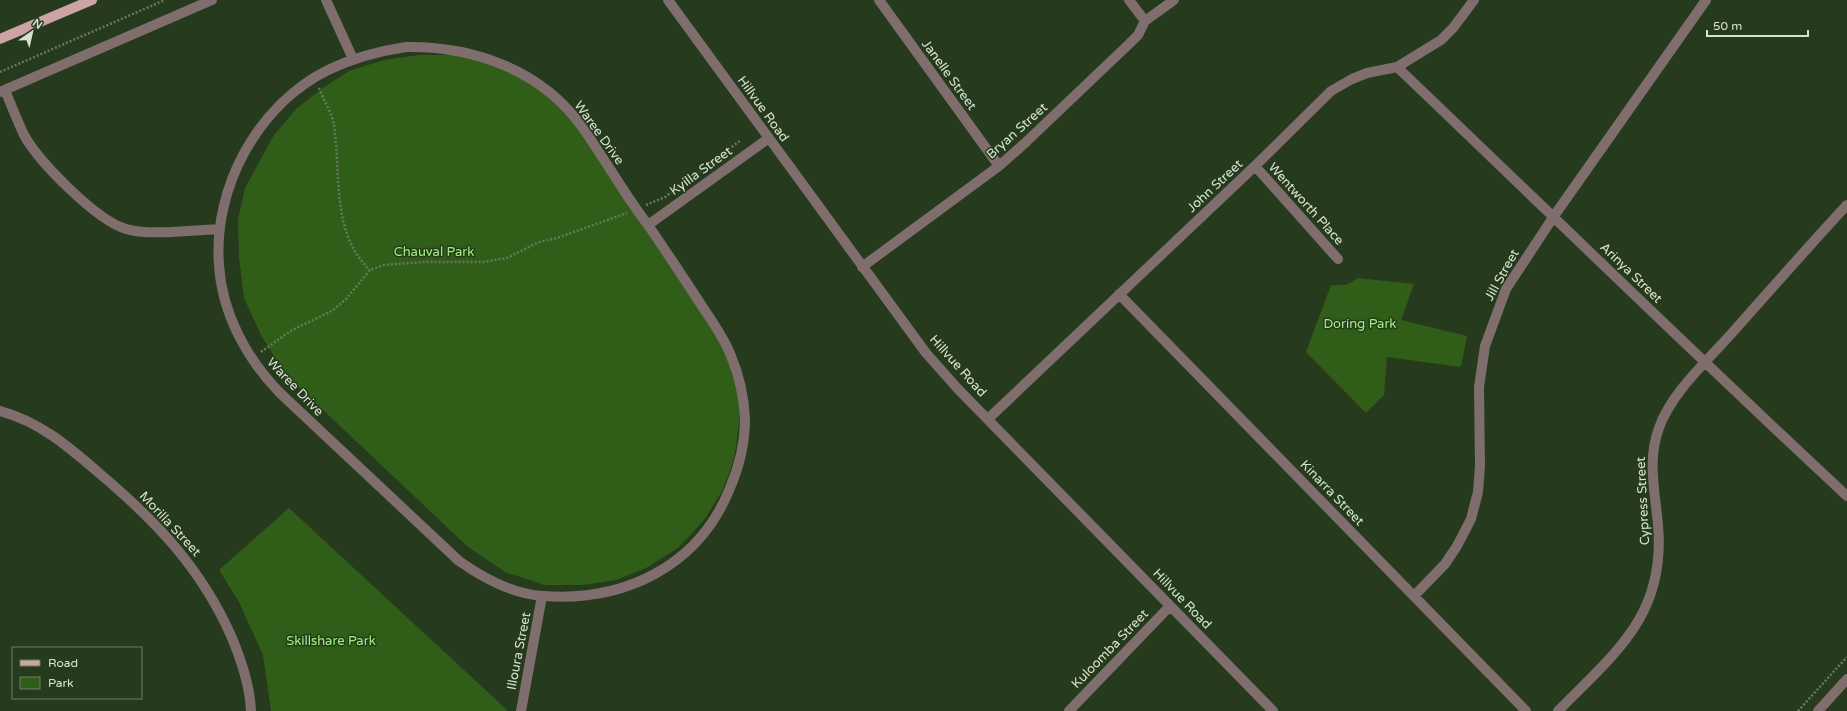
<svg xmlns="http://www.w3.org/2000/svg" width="1847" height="711" viewBox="0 0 1847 711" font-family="'Varela Round',sans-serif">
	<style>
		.green { fill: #305e18 }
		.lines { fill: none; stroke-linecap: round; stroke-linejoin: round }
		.path { stroke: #687960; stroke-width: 2.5; stroke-dasharray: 2 2; stroke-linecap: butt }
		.minor { stroke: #806d6d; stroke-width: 10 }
		.major { stroke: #cca4a5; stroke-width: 10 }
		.labels { text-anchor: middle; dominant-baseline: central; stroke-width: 3; stroke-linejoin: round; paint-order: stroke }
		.street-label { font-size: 13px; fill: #d6e3d1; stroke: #263a1d }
		.park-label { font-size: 13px; fill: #a1f07e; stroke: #263a1d }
	</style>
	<rect width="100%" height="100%" fill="#263a1d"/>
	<!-- green -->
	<path class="green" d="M419 55H465L508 70 548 95 581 128 723 345 737 380 740 413 736 448 731 469 722 491 705 519 678 548 646 568 616 580 583 585H545L505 572 468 547 286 375 262 337 244 298 239 257 238 219 245 188 274 135 296 109 324 87 349 71 384 60Z
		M1358 278 1414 284 1401 320 1467 336 1461 367 1387 357 1384 395 1366 413 1306 352 1331 285H1346Z
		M289 508 507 710V711H271L263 655 239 602 219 570Z"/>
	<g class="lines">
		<!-- path -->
		<path class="path" d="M0 72 165 0
			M319 88C323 99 333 115 334 125 341 173 331 234 370 270
			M646 205 665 197 741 140
			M261 352 292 330 332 311 346 299 370 270 384 265 423 262H483L507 258 539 242 557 238 627 213
			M1798 711 1847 657"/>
		<!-- minor -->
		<path class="minor" d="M326 0 353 59
			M668 0 926 353 958 389 1273 711
			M879 0 999 166
			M1129 0 1145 21
			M406 47C473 46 542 70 582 127 605 159 624 194 648 225 666 251 683 277 700 303 711 320 724 337 731 356 739 375 744 398 745 419 745 443 739 467 730 488 699 566 625 602 543 596 513 594 483 578 459 561L280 393C247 359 222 314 219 265 213 187 258 105 328 70 353 58 379 51 406 47Z
			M1397 67C1547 210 1695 355 1847 496
			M5 90C11 105 17 120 24 135 39 162 96 220 126 229 147 236 196 230 220 229
			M0 92 212 0
			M1255 166 1338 259
			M648 225 769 138
			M862 267 999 166 1025 143 1129 44 1138 35 1145 21 1174 0
			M1119 294 1526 711
			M0 411C39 421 69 447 99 473 156 521 202 569 232 638 242 662 250 686 251 711
			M989 418 1255 166 1331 91 1352 79 1367 73 1397 67 1441 40 1453 28 1474 0
			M1414 596 1445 564 1457 546 1471 519 1478 492 1480 466 1479 387 1485 346 1506 289 1554 216 1706 0
			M521 711 542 596
			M1069 711 1170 606
			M1558 711C1616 652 1666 615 1658 525 1655 491 1647 460 1659 428 1671 393 1708 360 1732 333 1770 290 1808 247 1847 205
			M1818 711 1847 679"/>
		<!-- major -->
		<path class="major" d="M0 39 92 0"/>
	</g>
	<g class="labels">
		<!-- street labels -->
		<g class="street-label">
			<text transform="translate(949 75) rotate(54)">Janelle Street</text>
			<text transform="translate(763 109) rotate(54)">Hillvue Road</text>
			<text transform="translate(1017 131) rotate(-42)">Bryan Street</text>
			<text transform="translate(599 133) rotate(54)">Waree Drive</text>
			<text transform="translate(701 171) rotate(-36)">Kyilla Street</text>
			<text transform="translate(1215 186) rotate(-43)">John Street</text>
			<text transform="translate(1306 204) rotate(48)">Wentworth Place</text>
			<text transform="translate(1631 273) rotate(44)">Arinya Street</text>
			<text transform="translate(1502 275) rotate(-61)">Jill Street</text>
			<text transform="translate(958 366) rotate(48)">Hillvue Road</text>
			<text transform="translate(295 387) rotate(46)">Waree Drive</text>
			<text transform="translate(1332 493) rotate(46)">Kinarra Street</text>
			<text transform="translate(1643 501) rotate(-93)">Cypress Street</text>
			<text transform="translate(170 524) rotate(47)">Morilla Street</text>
			<text transform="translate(1182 599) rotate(46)">Hillvue Road</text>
			<text transform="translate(1110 649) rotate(-46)">Kuloomba Street</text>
			<text transform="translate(519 651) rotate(-79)">Illoura Street</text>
		</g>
		<!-- park labels -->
		<g class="park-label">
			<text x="434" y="252">Chauval Park</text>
			<text x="1360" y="324">Doring Park</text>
			<text x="331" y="641">Skillshare Park</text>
		</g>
	</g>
	<!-- legend -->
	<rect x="12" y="647" width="130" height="52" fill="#263a1d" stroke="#6c7e65"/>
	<rect x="20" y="660" width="20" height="6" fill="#cca4a5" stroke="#6c7e65"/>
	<text x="48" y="667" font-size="12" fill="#d6e3d1">Road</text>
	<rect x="20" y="677" width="20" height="12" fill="#305e18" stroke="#6c7e65"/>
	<text x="48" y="687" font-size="12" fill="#d6e3d1">Park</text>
	<!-- north arrow -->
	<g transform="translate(32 32) rotate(34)" stroke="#263a1d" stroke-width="3" paint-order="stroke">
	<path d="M0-3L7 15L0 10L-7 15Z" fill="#d6e3d1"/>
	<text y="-6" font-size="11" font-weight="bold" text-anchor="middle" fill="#d6e3d1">N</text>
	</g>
	<!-- scale -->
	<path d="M1707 30v6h101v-6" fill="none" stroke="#d6e3d1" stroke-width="2"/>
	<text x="1713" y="30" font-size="12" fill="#d6e3d1" stroke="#263a1d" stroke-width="3" paint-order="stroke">50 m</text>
</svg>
